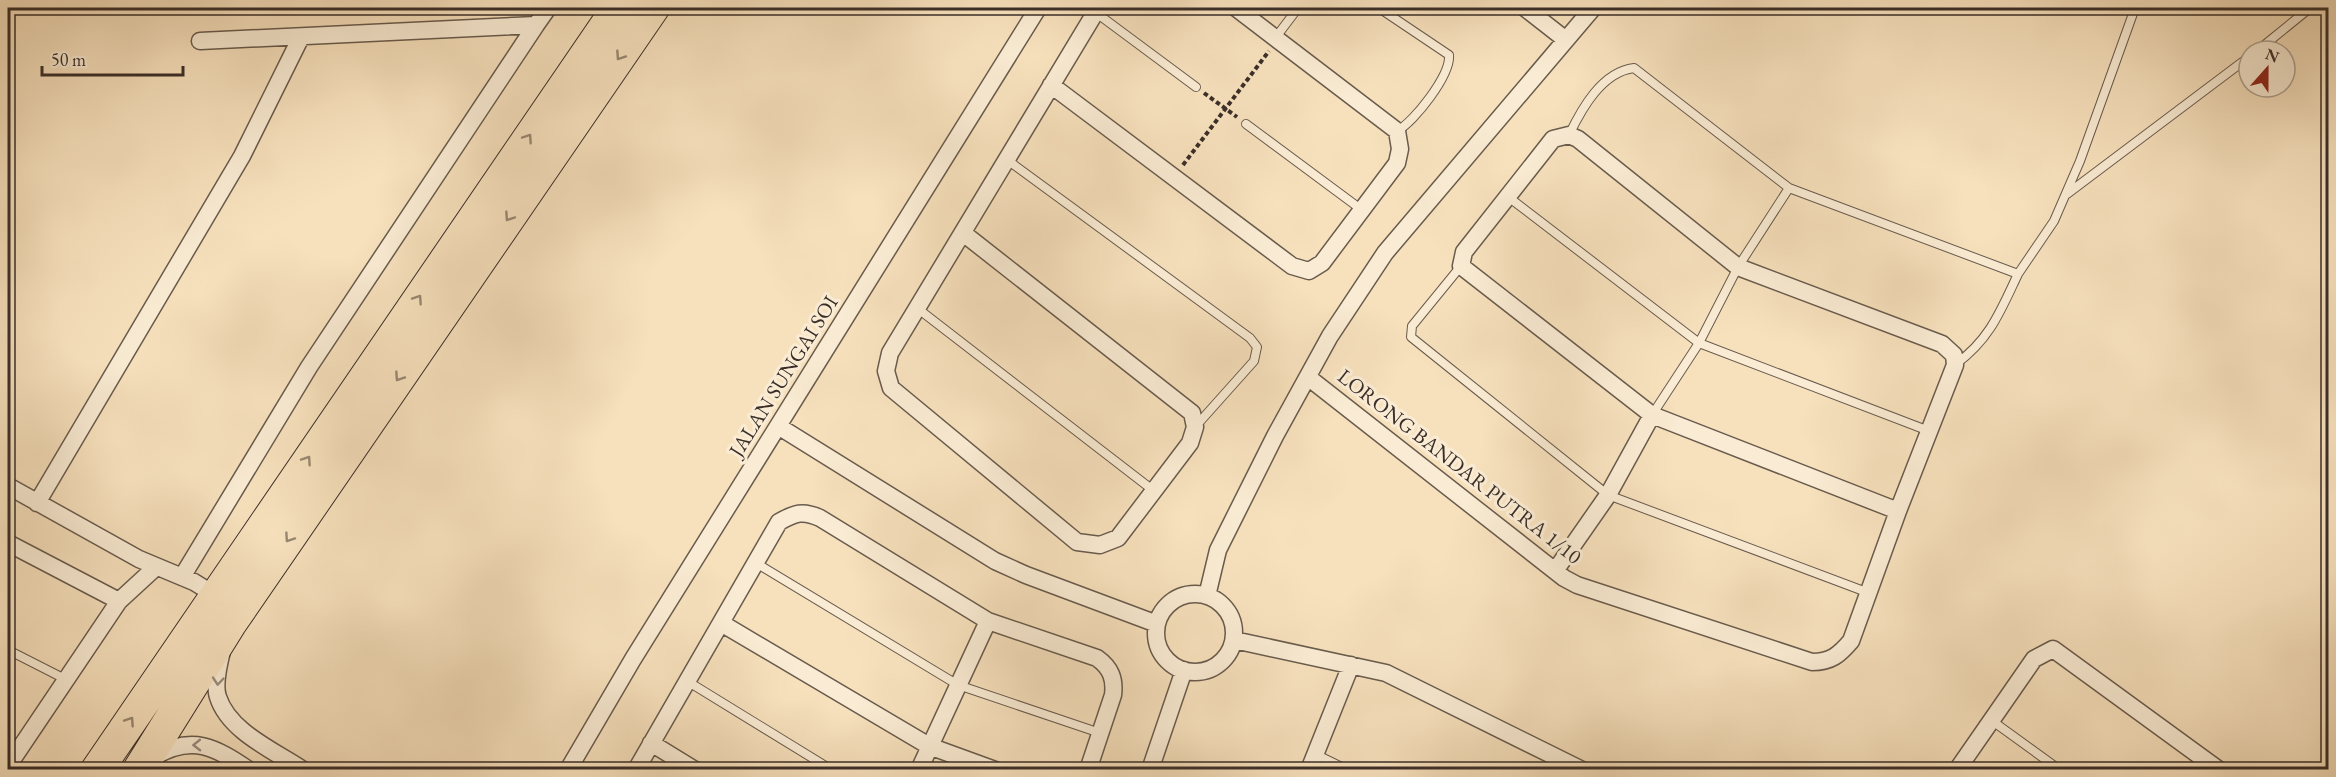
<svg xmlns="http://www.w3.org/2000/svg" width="2336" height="777" viewBox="0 0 2336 777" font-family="'EB Garamond',serif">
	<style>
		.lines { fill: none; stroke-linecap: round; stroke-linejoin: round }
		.lane-casing { stroke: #695b4d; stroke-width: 10 }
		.street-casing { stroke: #695b4d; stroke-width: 19 }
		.highway-casing { stroke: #3a2e28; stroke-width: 34 }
		.path { stroke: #3a2e28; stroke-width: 4; stroke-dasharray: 4.5 3; stroke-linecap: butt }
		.lane { stroke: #faecd4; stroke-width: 8 }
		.street { stroke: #faecd4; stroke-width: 16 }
		.highway { stroke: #f7e1bd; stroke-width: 32 }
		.oneway { stroke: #988872 }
		.oneway2 { stroke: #9a8d7e }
		.labels { text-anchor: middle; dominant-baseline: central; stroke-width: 6; stroke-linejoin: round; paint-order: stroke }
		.street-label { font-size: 21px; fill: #3a2e28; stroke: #faecd4 }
	</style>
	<rect width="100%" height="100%" fill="#f7e1bd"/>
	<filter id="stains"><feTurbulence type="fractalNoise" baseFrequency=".00333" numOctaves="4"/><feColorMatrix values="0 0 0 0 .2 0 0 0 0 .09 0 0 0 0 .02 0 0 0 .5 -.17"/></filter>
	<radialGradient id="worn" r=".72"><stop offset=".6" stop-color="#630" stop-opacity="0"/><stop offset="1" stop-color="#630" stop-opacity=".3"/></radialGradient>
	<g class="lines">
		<defs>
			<path id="lane" d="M1379 8 1449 55C1451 75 1414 122 1397 131
				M1095 12 1196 87
				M1276 37 1298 8
				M2257 51 2310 8
				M1246 124 1362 210
				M1569 135C1582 108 1602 72 1634 68L1789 188 2018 274C2000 312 1990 339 1956 364
				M1006 159 1250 338 1257 347 1254 361 1195 427
				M2067 194 2249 57
				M1507 196 1699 343 1929 431
				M1461 266 1412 326 1411 337 1608 495 1869 593
				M2018 274 2054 221 2080 161 2135 8
				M917 308 1154 491
				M1652 415 1699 343 1738 267 1789 188
				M756 563 958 685 1100 733
				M8 650 65 679
				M687 681 832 770
				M1991 720 2060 770
				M1315 754 1348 770"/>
			<path id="street" d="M1525 8 1566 40
				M200 41 536 25 548 8
				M1051 85 1292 266 1309 271 1322 263 1397 163 1400 149 1397 131 1236 8
				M963 233 1192 413 1195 427 1190 443 1118 538 1100 545 1077 542 891 388 886 371 890 353 1098 8
				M1309 378 1564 578 1577 585 1812 662C1831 662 1839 655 1851 641L1898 511 1955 365 1954 355 1942 344 1738 267 1578 139 1569 135 1553 139 1464 252 1461 266 1652 415 1898 511
				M778 426 995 561 1026 575 1157 624
				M8 486 139 559 194 582 215 595
				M37 503 242 156 301 37
				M8 543 119 601
				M1555 571 1608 495 1652 415
				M182 577 309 367 536 25
				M1156 633a39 39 0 1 1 78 0a39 39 0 1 1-78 0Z
				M1207 596 1218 550 1275 436 1330 336 1385 253 1593 8
				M721 623 929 746 995 770
				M1234 640 1386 673 1582 770
				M222 651C219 663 214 686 218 697 229 732 275 751 303 770
				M651 743 695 770
				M154 757C192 734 215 747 249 770
				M8 766 119 601 156 567
				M568 770 633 659 1038 8
				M636 770 779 522C795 513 803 510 820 518L988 621 1097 658C1111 668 1115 679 1113 695L1088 770
				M919 770 988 621
				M1150 770 1184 670
				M1309 770 1351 665
				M1957 770 2034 659 2053 649 2219 770"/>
			<path id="highway" d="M97 770 618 8
				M139 770 230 624 653 8"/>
		</defs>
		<!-- lane casing -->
		<use href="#lane" class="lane-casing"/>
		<!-- street casing -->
		<use href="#street" class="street-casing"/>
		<!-- highway casing -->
		<use href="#highway" class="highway-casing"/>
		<!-- path -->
		<path class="path" d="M1204 93 1237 117
			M1183 165 1269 51"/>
		<!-- lane -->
		<use href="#lane" class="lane"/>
		<!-- street -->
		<use href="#street" class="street"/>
		<!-- highway -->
		<use href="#highway" class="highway"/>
	</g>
	<!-- one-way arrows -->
	<defs><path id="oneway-chevron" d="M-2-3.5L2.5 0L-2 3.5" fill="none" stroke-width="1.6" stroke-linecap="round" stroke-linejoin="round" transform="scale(1.5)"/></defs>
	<g class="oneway">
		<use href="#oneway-chevron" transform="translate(620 56) rotate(124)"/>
		<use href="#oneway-chevron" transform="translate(528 138) rotate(-56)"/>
		<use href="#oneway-chevron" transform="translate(509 217) rotate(124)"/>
		<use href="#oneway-chevron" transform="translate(418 299) rotate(-56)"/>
		<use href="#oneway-chevron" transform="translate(399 377) rotate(124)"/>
		<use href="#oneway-chevron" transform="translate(307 460) rotate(-56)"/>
		<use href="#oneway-chevron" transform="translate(289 538) rotate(124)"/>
		<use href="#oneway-chevron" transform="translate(130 721) rotate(-56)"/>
	</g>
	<g class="oneway2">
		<use href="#oneway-chevron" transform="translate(218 681) rotate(95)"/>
		<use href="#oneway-chevron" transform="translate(197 745) rotate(179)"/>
	</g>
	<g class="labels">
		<!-- street labels -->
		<g class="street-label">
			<text transform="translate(783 376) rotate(-58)">JALAN SUNGAI SOI</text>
			<text transform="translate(1460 466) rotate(38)">LORONG BANDAR PUTRA 1/10</text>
		</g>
	</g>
	<!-- margin -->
	<rect width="2336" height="777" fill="none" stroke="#f7e1bd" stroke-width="30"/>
	<rect x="9" y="9" width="2318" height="759" fill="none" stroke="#3a2e28" stroke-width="3"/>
	<rect x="15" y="15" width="2306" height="747" fill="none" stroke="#3a2e28" stroke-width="1.5"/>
	<!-- north arrow -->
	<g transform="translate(2267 69) rotate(21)"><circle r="28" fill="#faecd4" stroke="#ada08f" stroke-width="1.5"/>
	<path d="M0-4.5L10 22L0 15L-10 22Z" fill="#8f2418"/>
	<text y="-9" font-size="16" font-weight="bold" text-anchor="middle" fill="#3a2e28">N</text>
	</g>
	<!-- scale -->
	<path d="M42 66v9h141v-9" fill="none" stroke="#3a2e28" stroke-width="3"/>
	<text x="51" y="66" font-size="18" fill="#3a2e28" stroke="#faecd4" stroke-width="4.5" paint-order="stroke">50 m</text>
	<rect width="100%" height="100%" filter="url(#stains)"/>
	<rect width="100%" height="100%" fill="url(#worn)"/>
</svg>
